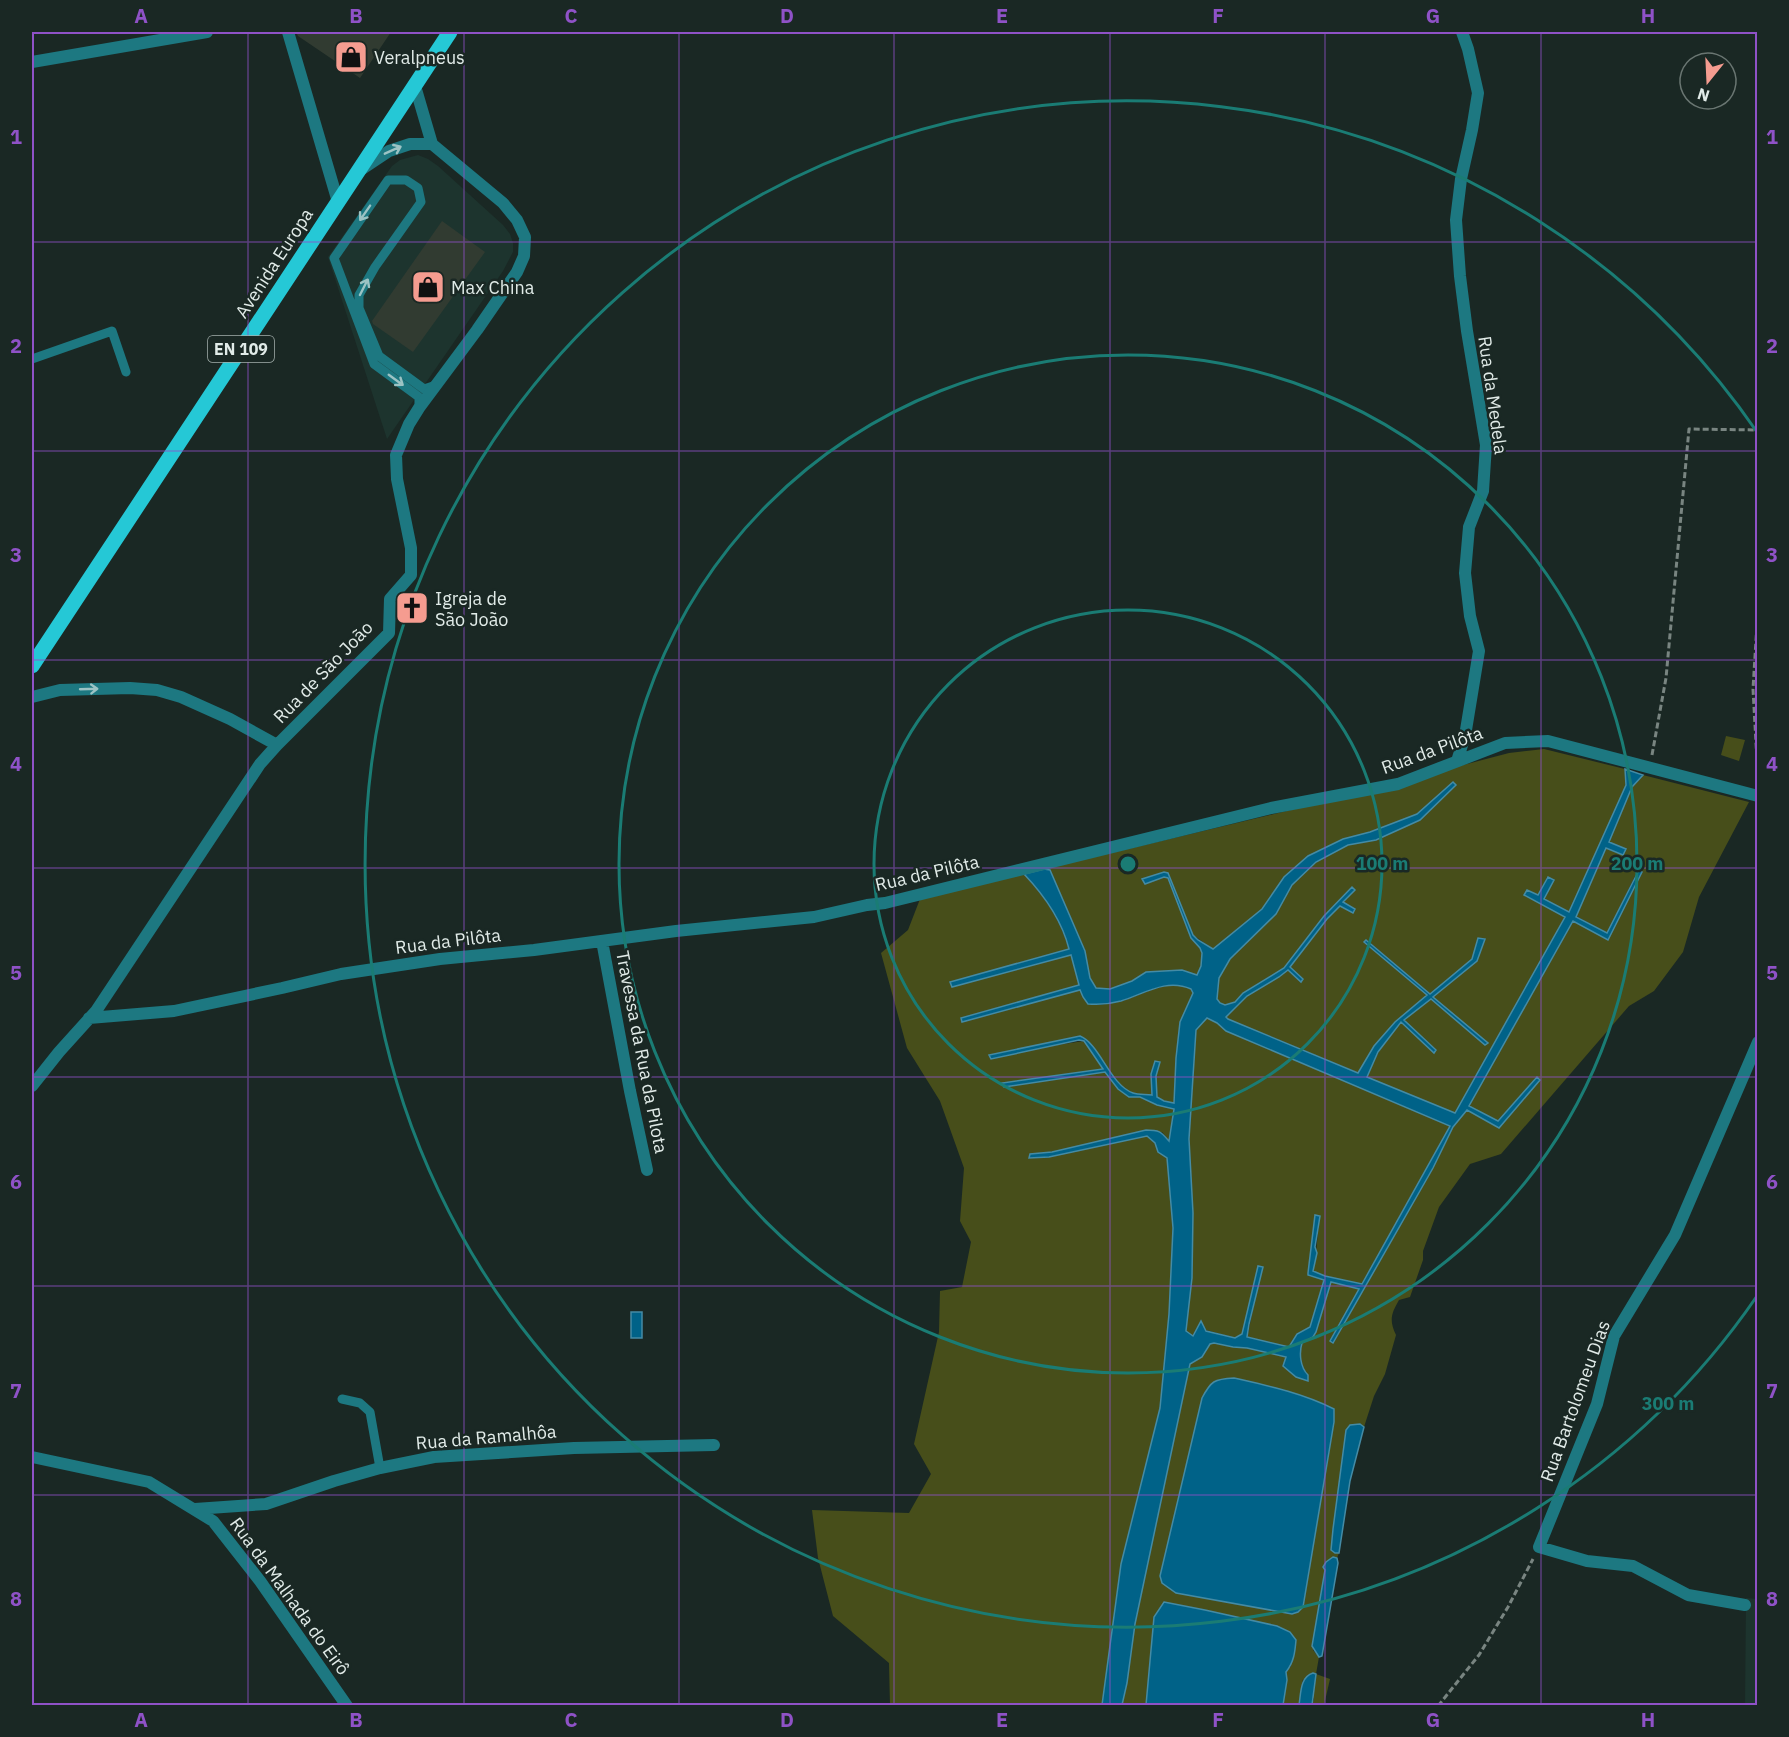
<svg xmlns="http://www.w3.org/2000/svg" width="1789" height="1737" viewBox="0 0 1789 1737" font-family="'IBM Plex Sans',sans-serif">
	<style>
		.built { fill: #1d342e }
		.green { fill: #474e1a; fill-rule: evenodd }
		.water { fill: #006288; stroke: #448ba5; stroke-width: 1.5; fill-rule: evenodd }
		.building { fill: #313b31 }
		.lines { fill: none; stroke-linecap: round; stroke-linejoin: round }
		.path { stroke: #798581; stroke-width: 3; stroke-dasharray: 6 3; stroke-linecap: butt }
		.service { stroke: #1d7881; stroke-width: 9 }
		.minor { stroke: #1d7881; stroke-width: 12 }
		.primary { stroke: #25c8d6; stroke-width: 15 }
		.oneway { stroke: #9cc3c4 }
		.grid { fill: none; stroke: #8f52c7; stroke-width: 1.5; stroke-opacity: 0.55 }
		.ring { fill: none; stroke: #1a7c74; stroke-width: 3 }
		.labels { text-anchor: middle; dominant-baseline: central; stroke-width: 5; stroke-linejoin: round; paint-order: stroke }
		.shield { fill: #1a2824; stroke: #a5b0ad; stroke-width: 1.5 }
		.shield-label { font-size: 16px; font-weight: bold; fill: #e1ebe8 }
		.poi-label { font-size: 18px; fill: #e1ebe8; stroke: #1a2824; text-anchor: start }
		.street-label { font-size: 18px; fill: #e1ebe8; stroke: #1a2824 }
		.centre { fill: #1a7c74; stroke: #1a2824; stroke-width: 3 }
		.ring-label { font-size: 18px; text-anchor: middle; font-weight: bold; fill: #1a7c74; stroke: #1a2824; stroke-width: 5; stroke-linejoin: round; paint-order: stroke }
		.neatline { fill: none; stroke: #8f52c7; stroke-width: 2 }
		.grid-label { font-size: 20px; text-anchor: middle; font-weight: bold; fill: #8f52c7 }
	</style>
	<rect width="100%" height="100%" fill="#1a2824"/>
	<!-- built -->
	<path class="built" d="M418 155 428 159 438 166 503 225 510 234 513 243V252L503 271 387 439 328 257 392 166 400 160Z
		M1746 1598 1757 1599V1705L1745 1706Z"/>
	<!-- green -->
	<path class="green" d="M1726 736 1745 740 1739 761 1721 755Z
		M1544 749 1625 769 1626 785 1569 912 1544 899 1553 880 1547 877 1538 896 1524 894 1566 917 1455 1113 1367 1077C1376 1057 1385 1036 1402 1022L1433 1052 1436 1050 1404 1020 1431 999 1485 1045 1487 1043 1433 997 1477 961 1484 939 1478 938 1473 959 1430 994 1367 940 1364 942 1427 995 1395 1022 1374 1046 1359 1073 1228 1019 1226 1017 1247 996 1279 977 1288 970 1301 981 1303 979 1290 967 1327 919 1340 905 1353 913 1343 902 1324 916 1284 968 1243 993 1235 1002 1225 1005 1220 1003 1217 999 1219 978 1230 959 1276 914 1292 885 1316 862 1348 845 1376 840 1420 820 1453 782 1417 814 1370 832 1343 839 1284 877 1262 909 1213 949 1193 935 1168 873 1145 884 1164 876 1168 877 1191 938 1200 948 1202 953 1201 966 1197 975 1182 970 1146 972 1132 981 1110 989 1096 988 1090 978 1085 950 1050 870 1044 869 1299 808 1509 753Z
		M1643 775 1749 802 1699 897 1683 952 1654 991 1629 1006 1501 1154 1470 1164 1439 1207 1423 1251V1260L1410 1297 1399 1300C1391 1314 1389 1320 1396 1335L1385 1374 1374 1396 1364 1427 1360 1424 1350 1425 1346 1430 1331 1550 1335 1553H1339L1337 1558H1333L1325 1569 1313 1650 1319 1657 1316 1674 1330 1679 1324 1705H1312L1314 1699 1303 1679 1299 1705H1283L1287 1680 1286 1672 1291 1666 1276 1626 1206 1610 1164 1602 1154 1617 1146 1705 1122 1706 1127 1683 1135 1624 1190 1364 1202 1357 1210 1343H1214L1233 1347 1247 1348 1286 1357 1308 1375C1300 1367 1299 1353 1302 1343L1313 1337 1316 1332 1331 1282 1360 1288 1330 1341 1333 1343 1433 1168 1453 1127 1467 1110 1499 1128 1537 1078 1497 1121 1469 1106 1573 921 1608 940 1642 872 1638 870 1607 933 1576 916 1606 848 1623 855 1626 849 1609 842 1632 787ZM1334 1409V1422L1303 1607 1298 1612 1292 1614 1162 1583 1160 1576 1197 1423Z
		M1024 874C1043 894 1061 921 1069 949L951 982 952 986 1071 955 1079 985 961 1018 1080 990 1083 997 1088 1004C1100 1005 1110 1004 1122 1001 1145 994 1166 978 1191 989L1193 993 1180 1022 1176 1058 1174 1103 1164 1101 1157 1097 1156 1076 1160 1062 1151 1074 1153 1095C1146 1094 1139 1095 1133 1093 1110 1085 1100 1044 1080 1036L989 1055 1084 1041 1104 1069 1002 1083 1004 1087 1105 1072 1118 1089 1129 1097H1140L1157 1105 1174 1108 1170 1142 1162 1132 1052 1152 1030 1154 1029 1158 1049 1157 1147 1136 1155 1143 1158 1152 1167 1157 1173 1228 1169 1314 1160 1408 1121 1564 1102 1705H890L889 1663 833 1616 818 1558 812 1510 909 1513 931 1474 914 1444 939 1332 940 1291 962 1287 971 1242 960 1221 964 1168 940 1101 907 1048 881 953 908 930 920 899Z
		M1207 1018 1217 1023 1226 1031 1450 1126 1362 1284 1325 1276 1313 1271C1317 1253 1317 1235 1320 1216L1315 1215 1308 1273 1309 1276 1324 1279 1310 1327 1297 1334 1289 1347 1247 1338 1262 1267H1258L1243 1334 1235 1338 1206 1330 1201 1321 1192 1337 1186 1331 1192 1278 1193 1213 1189 1139 1196 1030Z"/>
	<!-- water -->
	<path class="water" d="M1625 769 1643 775 1632 787 1609 842 1626 849 1623 855 1606 848 1576 917 1607 933 1639 870 1642 872 1608 940 1573 921 1469 1106 1498 1121 1537 1077 1540 1080 1499 1128 1467 1110 1453 1127 1433 1168 1333 1343 1330 1341 1359 1289 1331 1282 1316 1332 1313 1337 1302 1343C1299 1353 1300 1367 1308 1375V1381L1296 1377 1283 1366 1286 1357 1247 1348 1233 1347 1214 1343 1210 1344 1202 1357 1190 1364 1135 1624 1127 1683 1122 1705H1102L1121 1564 1160 1408 1169 1314 1173 1228 1167 1158 1158 1152 1155 1143 1147 1136 1049 1157 1029 1158 1030 1154 1052 1152 1146 1130C1160 1130 1161 1132 1169 1141L1174 1109 1157 1105 1140 1097H1129L1118 1089 1105 1072 1004 1087 1002 1083 1103 1069 1084 1041 1079 1040 991 1059 989 1055 1080 1036C1100 1044 1110 1085 1133 1093 1139 1095 1146 1094 1152 1095L1151 1074 1155 1061 1160 1062 1156 1076 1157 1097 1164 1101 1174 1103 1176 1058 1180 1022 1193 993 1191 989C1166 978 1144 994 1121 1001 1110 1004 1100 1005 1088 1004L1083 997 1080 990 962 1022 961 1018 1079 985 1071 955 952 987 950 982 1069 949C1062 921 1043 894 1024 874L1044 869 1050 870 1085 951 1090 978 1096 988 1110 989 1132 981 1146 972 1182 970 1197 975 1201 966 1202 953 1200 948 1191 938 1168 878 1164 877 1145 884 1142 879 1164 872 1168 873 1193 935 1198 940 1213 949 1262 909 1284 877 1308 856 1343 839 1370 832 1417 814 1453 782 1456 785 1420 820 1376 840 1348 845 1316 862 1292 885 1276 914 1230 959 1219 978 1217 999 1220 1003 1225 1005 1235 1002 1243 993 1284 968 1324 916 1352 887 1355 890 1343 902 1355 909 1353 913 1340 906 1327 919 1290 967 1303 979 1301 982 1288 970 1279 977 1247 996 1226 1017 1228 1019 1358 1073 1374 1046 1395 1022 1427 995 1364 942 1366 940 1430 994 1472 959 1478 938 1485 939 1477 961 1433 997 1488 1043 1485 1045 1431 999 1404 1020 1436 1050 1434 1053 1401 1022 1378 1052 1367 1077 1455 1113 1565 917 1524 895 1527 890 1538 895 1548 877 1554 880 1544 899 1569 912 1626 785ZM1207 1018 1217 1023 1226 1031 1450 1126 1362 1284 1325 1276 1313 1271 1317 1253 1315 1247 1320 1216 1315 1215 1308 1273V1275L1324 1280 1310 1327 1297 1334 1289 1347 1247 1337 1249 1324 1263 1267 1258 1266 1242 1334 1235 1338 1206 1331 1201 1321 1193 1336 1186 1331 1192 1278 1193 1213 1189 1139 1196 1030Z
		M631 1312H642V1338H631Z
		M1234 1378C1269 1386 1302 1393 1334 1409V1422L1303 1607 1298 1612 1292 1614 1176 1593 1162 1583 1160 1576 1202 1398C1211 1381 1214 1379 1234 1378Z
		M1360 1424 1364 1427 1350 1481 1339 1553H1335L1331 1550 1333 1529 1346 1430 1350 1425Z
		M1333 1557 1337 1558 1338 1563 1322 1656 1319 1657 1312 1646 1325 1570 1323 1567 1326 1562Z
		M1164 1602 1205 1610 1277 1626 1290 1632 1296 1640C1295 1652 1294 1662 1286 1672L1287 1680 1283 1705H1146L1154 1617Z
		M1313 1673 1316 1674 1312 1705H1299C1301 1693 1300 1677 1313 1673Z"/>
	<!-- building -->
	<path class="building" d="M296 32H391L360 78 298 36Z
		M442 221 485 252 413 352 373 324 372 321Z"/>
	<g class="lines">
		<!-- path -->
		<path class="path" d="M1758 608 1753 689 1758 779
			M1652 755 1666 678 1689 429 1758 430
			M1438 1706 1479 1655 1508 1607 1533 1559"/>
		<!-- service -->
		<path class="service" d="M32 359 112 331 126 372
			M419 408V397L374 364 334 258 388 180H406L418 188 421 202 375 267 359 295V308L379 356 424 389 436 385
			M342 1399 360 1403 370 1412 380 1468"/>
		<!-- minor -->
		<path class="minor" d="M288 32 338 202
			M32 62 207 32
			M362 169 389 151 410 144H432
			M32 697 60 690 130 688 157 690 181 697 230 719 277 745
			M1457 761 1465 736 1479 651 1470 616 1465 573 1469 527 1483 491 1486 445 1467 331 1460 276 1456 220 1461 179 1472 130 1478 93 1468 49 1462 32
			M602 941 630 1091 647 1170
			M89 1018 174 1011 282 988 341 974 440 959 534 950 676 931 814 917 867 905 885 903 1271 808 1398 784 1505 743 1548 741 1758 796
			M32 1086 59 1052 96 1011 260 764 277 745 389 633 390 599 411 575V548L397 479 396 455 409 424 419 408 477 330 517 272 524 256 525 237 517 220 503 203 432 144 415 86
			M32 1457 149 1482 213 1521 260 1581 347 1706
			M195 1509 266 1504 334 1481 380 1468 434 1457 574 1448 714 1445
			M1745 1605 1688 1595 1633 1566 1587 1561 1539 1547 1597 1404 1614 1336 1675 1235 1758 1042"/>
		<!-- primary -->
		<path class="primary" d="M32 666 450 32"/>
	</g>
	<!-- one-way arrows -->
	<defs><path id="oneway-shaft" d="M-6 0H5M1.5-3L5.5 0L1.5 3" fill="none" stroke-width="1.6" stroke-linecap="round" stroke-linejoin="round" transform="scale(1.5)"/></defs>
	<g class="oneway">
		<use href="#oneway-shaft" transform="translate(393 150) rotate(-24)"/>
		<use href="#oneway-shaft" transform="translate(365 213) rotate(125)"/>
		<use href="#oneway-shaft" transform="translate(364 287) rotate(-63)"/>
		<use href="#oneway-shaft" transform="translate(396 380) rotate(36)"/>
		<use href="#oneway-shaft" transform="translate(89 689) rotate(-2)"/>
	</g>
	<!-- grid -->
	<path class="grid" d="M248 32V1706M464 32V1706M679 32V1706M894 32V1706M1110 32V1706M1325 32V1706M1541 32V1706M32 242H1758M32 451H1758M32 660H1758M32 868H1758M32 1077H1758M32 1286H1758M32 1495H1758"/>
	<!-- distance rings -->
	<g class="ring">
		<circle cx="1128" cy="864" r="254"/>
		<circle cx="1128" cy="864" r="509"/>
		<path d="M1757 1296A763 763 0 1 1 1757 432"/>
	</g>
	<!-- icons -->
	<defs>
		<symbol id="shop-square" viewBox="-11 -11 22 22"><rect x="-9" y="-9" width="18" height="18" rx="4" fill="#f59c90" stroke="#1a2824"/><path d="M-5-2.5h2.3a2.7 3.5 0 0 1 5.4 0H5L5.5 6h-11ZM-1.5-2.5h3a1.5 2.3 0 0 0-3 0Z" fill="#111"/></symbol>
		<symbol id="church-square" viewBox="-11 -11 22 22"><rect x="-9" y="-9" width="18" height="18" rx="4" fill="#f59c90" stroke="#1a2824"/><path d="M-1.2-6h2.4v3.5h3.3v2.4h-3.3V6h-2.4V-.1h-3.3v-2.4h3.3Z" fill="#111"/></symbol>
	</defs>
	<g fill-rule="evenodd">
		<use href="#shop-square" x="332" y="38" width="38" height="38"/>
		<use href="#shop-square" x="409" y="268" width="38" height="38"/>
		<use href="#church-square" x="393" y="589" width="38" height="38"/>
	</g>
	<g class="labels">
		<!-- shield labels -->
		<rect class="shield" x="208" y="336" width="66" height="26" rx="4.5"/>
		<g class="shield-label">
			<text x="241" y="349">EN 109</text>
		</g>
		<!-- poi labels -->
		<g class="poi-label">
			<text x="374" y="57">Veralpneus</text>
			<text x="451" y="287">Max China</text>
			<text x="435" y="598">Igreja de<tspan x="435" dy="21">São João</tspan></text>
		</g>
		<!-- street labels -->
		<g class="street-label">
			<text transform="translate(274 263) rotate(-57)">Avenida Europa</text>
			<text transform="translate(1493 395) rotate(82)">Rua da Medela</text>
			<text transform="translate(323 672) rotate(-46)">Rua de São João</text>
			<text transform="translate(1432 750) rotate(-20)">Rua da Pilôta</text>
			<text transform="translate(927 873) rotate(-13)">Rua da Pilôta</text>
			<text transform="translate(448 941) rotate(-7)">Rua da Pilôta</text>
			<text transform="translate(642 1052) rotate(79)">Travessa da Rua da Pilota</text>
			<text transform="translate(1575 1401) rotate(-70)">Rua Bartolomeu Dias</text>
			<text transform="translate(486 1437) rotate(-5)">Rua da Ramalhôa</text>
			<text transform="translate(290 1596) rotate(54)">Rua da Malhada do Eirô</text>
		</g>
	</g>
	<circle cx="1128" cy="864" r="9" class="centre"/>
	<g class="ring-label">
		<text x="1382" y="870">100 m</text>
		<text x="1637" y="870">200 m</text>
		<text x="1668" y="1410">300 m</text>
	</g>
	<!-- border -->
	<rect width="1789" height="1737" fill="none" stroke="#1a2824" stroke-width="66"/>
	<!-- north arrow -->
	<g transform="translate(1708 81) rotate(198)"><circle r="28" fill="#1a2824" stroke="#6a7672" stroke-width="1.5"/>
	<path d="M0-4.5L10 22L0 15L-10 22Z" fill="#f59c90"/>
	<text y="-9" font-size="16" font-weight="bold" text-anchor="middle" fill="#e1ebe8">N</text>
	</g>
	<rect x="33" y="33" width="1723" height="1671" class="neatline"/>
	<g class="grid-label">
		<text x="141" y="23">A</text>
		<text x="356" y="23">B</text>
		<text x="571" y="23">C</text>
		<text x="787" y="23">D</text>
		<text x="1002" y="23">E</text>
		<text x="1218" y="23">F</text>
		<text x="1433" y="23">G</text>
		<text x="1648" y="23">H</text>
		<text x="16" y="144">1</text>
		<text x="1772" y="144">1</text>
		<text x="16" y="353">2</text>
		<text x="1772" y="353">2</text>
		<text x="16" y="562">3</text>
		<text x="1772" y="562">3</text>
		<text x="16" y="771">4</text>
		<text x="1772" y="771">4</text>
		<text x="16" y="980">5</text>
		<text x="1772" y="980">5</text>
		<text x="16" y="1189">6</text>
		<text x="1772" y="1189">6</text>
		<text x="16" y="1398">7</text>
		<text x="1772" y="1398">7</text>
		<text x="16" y="1606">8</text>
		<text x="1772" y="1606">8</text>
		<text x="141" y="1727">A</text>
		<text x="356" y="1727">B</text>
		<text x="571" y="1727">C</text>
		<text x="787" y="1727">D</text>
		<text x="1002" y="1727">E</text>
		<text x="1218" y="1727">F</text>
		<text x="1433" y="1727">G</text>
		<text x="1648" y="1727">H</text>
	</g>
</svg>
